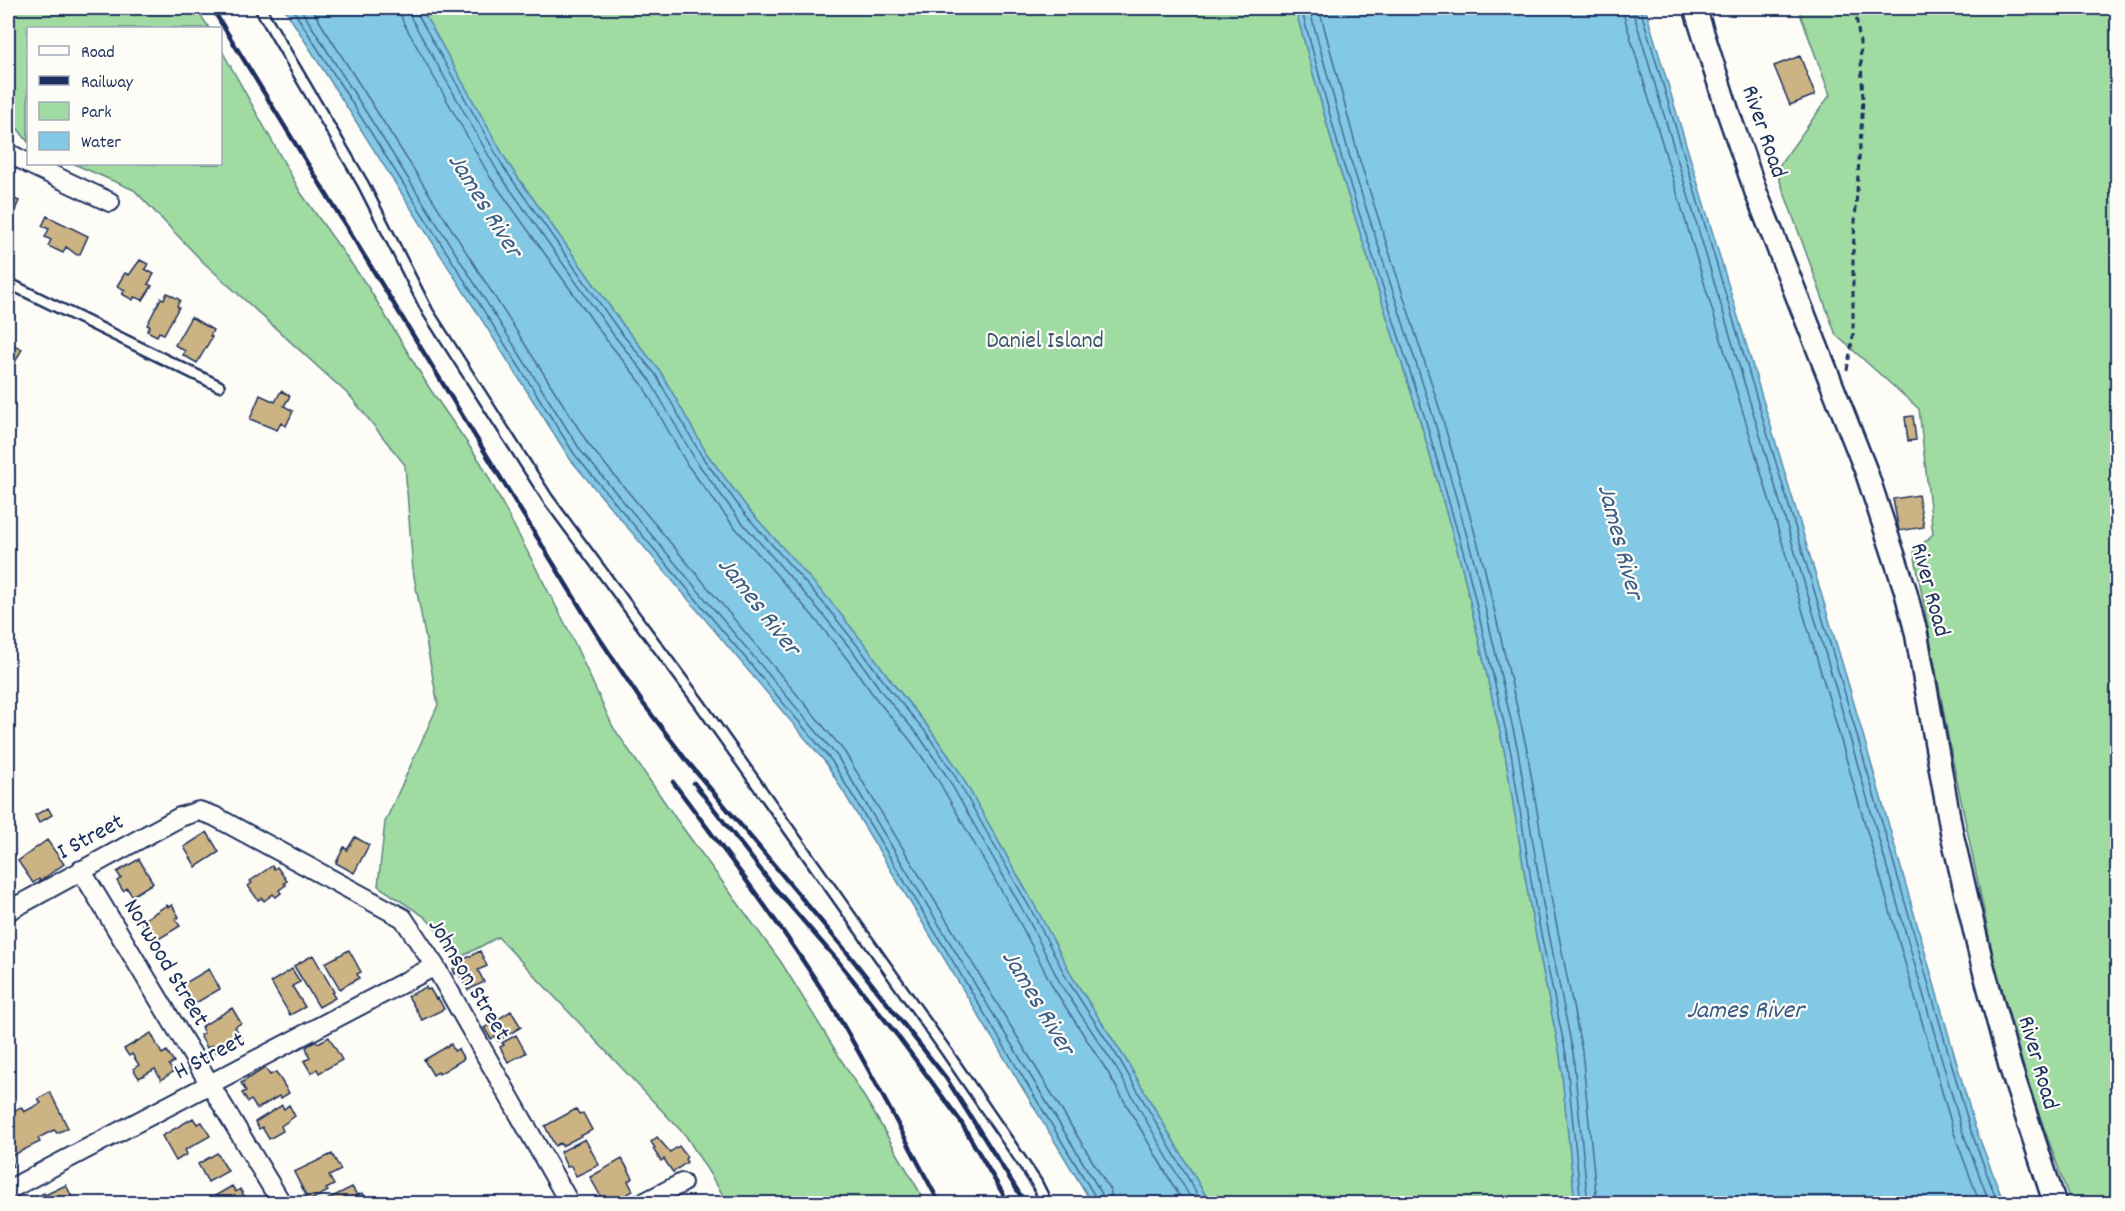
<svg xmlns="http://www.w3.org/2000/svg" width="2125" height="1211" viewBox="0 0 2125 1211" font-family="Dekko,sans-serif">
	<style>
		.green { fill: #a0dba2; stroke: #5e8580; stroke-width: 1.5 }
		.water { fill: #83c8e4; stroke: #598bae; stroke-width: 1.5 }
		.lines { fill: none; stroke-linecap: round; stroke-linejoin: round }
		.shore { stroke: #456c94; stroke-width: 1.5 }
		.building { fill: #ccb383; stroke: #1b2f5e; stroke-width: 1.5 }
		.service-casing { stroke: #1b2f5e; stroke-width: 14 }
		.minor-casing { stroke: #1b2f5e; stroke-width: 22 }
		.tertiary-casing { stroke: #1b2f5e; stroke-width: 26 }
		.path { stroke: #1b2f5e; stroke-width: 3; stroke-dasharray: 6 4.5; stroke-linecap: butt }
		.service { stroke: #fdfcf7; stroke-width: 9 }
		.minor { stroke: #fdfcf7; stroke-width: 18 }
		.tertiary { stroke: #fdfcf7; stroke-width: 21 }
		.rail { stroke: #1b2f5e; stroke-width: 4.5 }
		.labels { text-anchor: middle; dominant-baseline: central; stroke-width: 4.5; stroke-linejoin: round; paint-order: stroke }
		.street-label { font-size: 24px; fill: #1b2f5e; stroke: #fdfcf7 }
		.park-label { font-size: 24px; fill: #3c5a6f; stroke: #fdfcf7 }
		.water-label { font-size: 26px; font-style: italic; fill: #3a5d86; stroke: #fdfcf7 }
	</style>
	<rect width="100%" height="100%" fill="#fdfcf7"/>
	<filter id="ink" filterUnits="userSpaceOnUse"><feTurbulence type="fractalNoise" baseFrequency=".0167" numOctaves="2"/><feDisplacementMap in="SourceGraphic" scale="12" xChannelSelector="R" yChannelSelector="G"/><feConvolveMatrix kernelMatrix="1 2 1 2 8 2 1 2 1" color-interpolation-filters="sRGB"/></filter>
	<g filter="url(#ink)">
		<!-- green -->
		<path class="green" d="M8 8H196L209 28H28V142L8 116Z
			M421 8H1295L1338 164 1420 420 1463 571 1505 754 1530 906 1560 1055 1575 1203H1210L1126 1060 1073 978 1040 915 957 768 929 728 895 686 866 646 830 601 749 510 707 454 660 371 623 325 509 165Z
			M1798 8H2117V1203H2071L2029 1086 1994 960 1952 757 1914 552 1933 534 1919 409 1836 335 1776 170 1830 95Z
			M221 49 301 193 368 287 430 389 481 463 569 631 613 727 677 820 781 962 874 1113 926 1203H728L686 1136 498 937 461 957 425 917 378 886 385 822 438 705 413 571 405 465 351 397 203 262 134 190 74 164H220Z"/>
		<!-- water -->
		<path class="water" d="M284 8H421L509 165 623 325 660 371 707 454 749 510 830 601 866 646 895 686 929 728 957 768 1040 915 1073 978 1126 1060 1210 1203H1092L826 763 570 459Z
			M1295 8H1645L1849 686 1975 1127 2004 1203H1575L1560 1055 1530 906 1505 754 1463 571 1420 420 1338 164Z"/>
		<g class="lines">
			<!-- shore -->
			<path class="shore" d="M292 8 575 455 831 760 1096 1198 1097 1204
				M300 8 581 451 837 756 1102 1194 1104 1204
				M311 8 589 445 844 751 1110 1190 1113 1204
				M399 8 403 22 490 177 605 338 642 384 688 466 732 524 812 615 848 660 877 700 911 741 938 780 1021 925 1054 989 1107 1071 1184 1204
				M409 8 411 18 498 172 612 333 649 379 696 461 739 519 819 610 855 654 884 695 919 736 946 775 1029 921 1061 985 1115 1066 1194 1204
				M416 8 418 15 504 168 618 329 656 375 702 457 745 514 825 605 861 650 890 690 925 731 952 771 1035 917 1068 981 1121 1062 1203 1204
				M1301 8 1343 163 1425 418 1468 569 1511 753 1535 905 1566 1054 1581 1204
				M1309 8 1351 161 1433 416 1476 568 1518 751 1543 904 1573 1053 1588 1204
				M1319 8 1359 158 1441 413 1484 566 1527 750 1552 902 1582 1051 1597 1204
				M1623 8 1624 16 1827 692 1954 1133 1980 1204
				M1632 8 1836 689 1962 1130 1990 1204
				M1640 8 1843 687 1970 1128 1998 1204"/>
		</g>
		<!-- building -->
		<path class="building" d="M1800 56 1815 95 1790 105 1774 66Z
			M8 188 14 192 12 198 19 201 8 226Z
			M47 216 88 236 80 254 77 255 66 247 63 253 48 246 51 240 45 237 49 229 42 226Z
			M140 260 148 264 145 269 154 274 148 284 152 286 143 300 134 297 133 300 122 294 125 290 117 286 125 273 129 275Z
			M167 293 180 300 177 306 179 307 164 334 159 332 157 336 147 331 150 326 147 325 161 298 164 299Z
			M191 317 213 330 210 336 212 337 197 363 183 355 185 351 175 345Z
			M8 342 22 349 11 370 8 369Z
			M281 391 290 396 284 406 293 411 286 426 281 423 277 430 250 419 260 395 275 402Z
			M1913 416 1916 440 1908 441 1905 417Z
			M1918 495 1924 527 1899 531 1893 499Z
			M48 808 52 815 39 823 35 815Z
			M207 832 219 852 196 867 184 847Z
			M355 837 369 845 354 873 336 863 344 847 347 850Z
			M47 840 64 864 40 881 39 879 33 883 18 861Z
			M139 859 153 883 132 896 127 888 123 891 117 881 121 878 117 872Z
			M272 866 274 869 277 867 287 881 284 883 286 885 279 890 281 893 276 897 273 894 264 901 262 898 258 900 248 886 252 883 250 881Z
			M167 905 168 907 172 905 179 917 175 919 180 926 157 940V938L152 941 142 924 146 921 145 919Z
			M349 950 361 972 357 974 359 978 340 989 325 963Z
			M480 951 487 966 478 970 484 982 468 990 458 972 455 974 453 969 459 965 457 963Z
			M313 955 334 992 332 993 335 998 319 1007 294 966Z
			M209 969 220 989 194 1004 190 998 187 999 183 993 186 992 182 985Z
			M292 969 300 982 292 986 305 1007 290 1015 271 982Z
			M426 987 427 990 430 989 436 999 438 998 444 1009 422 1020 408 996Z
			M232 1008 241 1023 235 1027 241 1037 216 1052 212 1045 207 1048 200 1035 204 1033 201 1027Z
			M511 1011 521 1027 498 1041 495 1036 491 1039 484 1028Z
			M151 1033 162 1054 167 1051 174 1062 169 1065 173 1072 161 1080 155 1069 139 1078 133 1069 139 1065 132 1054 129 1056 124 1049Z
			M516 1035 526 1053 508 1062 500 1047 504 1045 502 1043Z
			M329 1037 342 1060 319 1073 317 1069 311 1073 304 1061 310 1058 306 1047 316 1041 318 1043Z
			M451 1044 454 1051 458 1049 464 1059 439 1074 438 1072 433 1075 424 1060Z
			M265 1068 270 1075 276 1072 289 1093 281 1098 279 1096 257 1109 251 1100 248 1102 242 1093 246 1091 241 1083Z
			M50 1092 68 1128 57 1133 54 1130 38 1138 40 1142 9 1157 13 1166 8 1168V1114L21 1107 24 1112 41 1103 38 1099Z
			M282 1105 284 1109 289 1105 295 1116 281 1126 283 1131 269 1139 262 1127 259 1129 255 1122Z
			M576 1109 579 1114 583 1113 592 1130 562 1146 560 1143 555 1146 545 1126Z
			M193 1118 197 1124 202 1122 210 1136 185 1150 187 1154 176 1161 162 1136Z
			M657 1137 670 1152 679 1146 687 1157 685 1159 687 1162 673 1172 672 1171 664 1159 661 1161 653 1149 655 1148 651 1142Z
			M585 1139 599 1165 576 1176 571 1166 567 1167 560 1152Z
			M217 1153 228 1171 208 1182 198 1164Z
			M332 1154 341 1170 329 1176 334 1185 326 1189 328 1191 309 1201 294 1172Z
			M622 1159 633 1178 628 1181 633 1191 611 1203 610 1202 605 1204 590 1177Z
			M66 1185 75 1203 31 1204 29 1200 44 1193 45 1195Z
			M232 1186 236 1192 240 1189 249 1204H201Z
			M352 1187 357 1195 363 1193 367 1202 364 1204H331L328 1199Z"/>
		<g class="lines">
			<defs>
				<path id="service" d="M260 8 363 184 428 312 548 499 700 704 944 1048 1036 1182 1047 1204
					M8 283 219 386"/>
				<path id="minor" d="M8 153 28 163
					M29 164 110 202
					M81 870 282 1204
					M8 911 180 817 199 811 214 816 403 918 435 966 570 1204
					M8 1190 435 966
					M641 1204 682 1183"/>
				<path id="tertiary" d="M1695 8 1729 115 1757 195 1866 471 1905 589 1916 632 1952 834 1982 963 2010 1066 2055 1204"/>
			</defs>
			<!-- service casing -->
			<use href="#service" class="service-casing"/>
			<!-- minor casing -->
			<use href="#minor" class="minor-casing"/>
			<!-- tertiary casing -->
			<use href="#tertiary" class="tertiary-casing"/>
			<!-- path -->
			<path class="path" d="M1847 370 1853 336V252L1863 100 1860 43 1855 8"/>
			<!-- service -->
			<use href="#service" class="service"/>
			<!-- minor -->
			<use href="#minor" class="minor"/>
			<!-- tertiary -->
			<use href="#tertiary" class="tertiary"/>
			<!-- rail -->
			<path class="rail" d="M212 8 596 633 642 702 687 761 846 951 946 1078 1026 1204
				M673 782C724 851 778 920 824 993 866 1061 902 1133 940 1204
				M694 783 774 887 837 960 897 1035 959 1119 1009 1204"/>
		</g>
	</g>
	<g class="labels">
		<!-- street labels -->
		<g class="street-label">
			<text transform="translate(1763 132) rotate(71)">River Road</text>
			<text transform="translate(1929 590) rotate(75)">River Road</text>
			<text transform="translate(91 838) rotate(-28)">I Street</text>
			<text transform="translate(165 963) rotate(59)">Norwood Street</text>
			<text transform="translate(468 980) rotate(59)">Johnson Street</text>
			<text transform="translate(210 1057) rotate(-28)">H Street</text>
			<text transform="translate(2037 1063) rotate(74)">River Road</text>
		</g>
		<!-- park labels -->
		<g class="park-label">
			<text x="1045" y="342">Daniel Island</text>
		</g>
		<!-- water labels -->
		<g class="water-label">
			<text transform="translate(484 206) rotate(58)">James River</text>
			<text transform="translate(1619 542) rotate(75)">James River</text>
			<text transform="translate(758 607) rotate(52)">James River</text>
			<text transform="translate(1037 1003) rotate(59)">James River</text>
			<text x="1745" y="1011">James River</text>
		</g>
	</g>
	<!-- margin -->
	<rect width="2125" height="1211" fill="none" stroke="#fdfcf7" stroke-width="30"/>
	<rect x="15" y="15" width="2095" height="1181" fill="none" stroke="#1b2f5e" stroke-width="2" filter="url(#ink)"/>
	<!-- legend -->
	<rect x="27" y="27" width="195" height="138" fill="#fdfcf7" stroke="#a3aaba" stroke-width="1.5"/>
	<rect x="39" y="46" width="30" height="9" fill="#fdfcf7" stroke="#a3aaba" stroke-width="1.5"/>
	<text x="81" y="57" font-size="18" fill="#1b2f5e">Road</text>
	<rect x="39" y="76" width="30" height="9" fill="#1b2f5e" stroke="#a3aaba" stroke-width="1.5"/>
	<text x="81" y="87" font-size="18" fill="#1b2f5e">Railway</text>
	<rect x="39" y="102" width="30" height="18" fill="#a0dba2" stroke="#a3aaba" stroke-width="1.5"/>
	<text x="81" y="117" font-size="18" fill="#1b2f5e">Park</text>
	<rect x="39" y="132" width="30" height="18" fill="#83c8e4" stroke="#a3aaba" stroke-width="1.5"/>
	<text x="81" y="147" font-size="18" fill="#1b2f5e">Water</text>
</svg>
